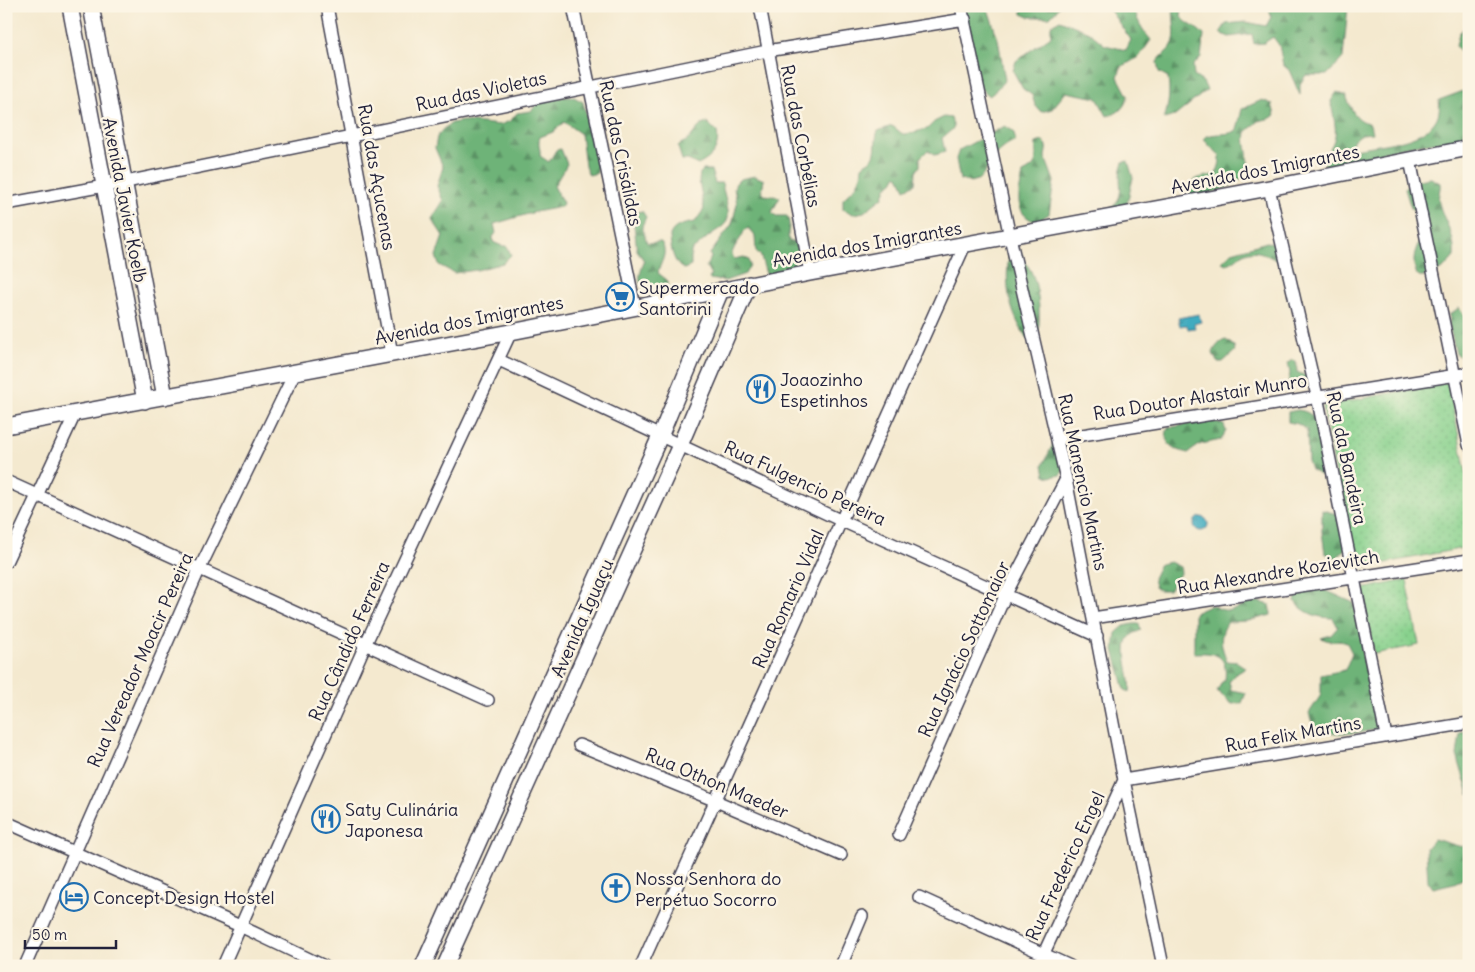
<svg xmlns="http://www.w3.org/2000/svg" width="1475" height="972" viewBox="0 0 1475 972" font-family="Delius,sans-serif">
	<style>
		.forest { fill: url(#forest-firs); stroke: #486a5a }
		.park { fill: url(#park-dots); stroke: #557a64 }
		.water { fill: url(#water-ripples); stroke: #30667d }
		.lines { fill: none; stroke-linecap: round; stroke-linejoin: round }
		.street-casing { stroke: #424051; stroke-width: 14 }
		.secondary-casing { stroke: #424051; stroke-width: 18 }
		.street { stroke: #fff; stroke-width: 11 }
		.secondary { stroke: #fff; stroke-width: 15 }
		.labels { text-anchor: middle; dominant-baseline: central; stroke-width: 5; stroke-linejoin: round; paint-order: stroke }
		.street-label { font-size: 18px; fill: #22223b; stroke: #fcf5e5 }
		.poi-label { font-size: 18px; fill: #22223b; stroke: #fcf5e5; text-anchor: start }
	</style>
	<defs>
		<pattern id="forest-firs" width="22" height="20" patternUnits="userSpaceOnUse" patternTransform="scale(1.25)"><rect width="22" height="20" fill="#6eb378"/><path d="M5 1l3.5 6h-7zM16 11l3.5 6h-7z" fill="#5a9164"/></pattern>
		<pattern id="park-dots" width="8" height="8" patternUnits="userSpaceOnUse" patternTransform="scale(1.25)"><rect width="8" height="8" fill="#88d18d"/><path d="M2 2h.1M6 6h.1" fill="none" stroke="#75b37b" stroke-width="1.8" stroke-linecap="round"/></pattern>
		<pattern id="water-ripples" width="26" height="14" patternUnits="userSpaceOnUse" patternTransform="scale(1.25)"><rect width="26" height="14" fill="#3fabbf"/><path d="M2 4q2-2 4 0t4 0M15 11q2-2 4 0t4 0" fill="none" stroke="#348b9c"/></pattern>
	</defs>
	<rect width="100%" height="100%" fill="#fcf5e5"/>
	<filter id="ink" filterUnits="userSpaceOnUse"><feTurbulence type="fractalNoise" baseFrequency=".02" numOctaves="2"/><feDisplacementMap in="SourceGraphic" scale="10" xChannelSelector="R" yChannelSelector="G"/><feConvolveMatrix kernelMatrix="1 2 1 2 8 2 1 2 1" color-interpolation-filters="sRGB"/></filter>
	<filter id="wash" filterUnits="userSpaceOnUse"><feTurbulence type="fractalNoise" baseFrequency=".0096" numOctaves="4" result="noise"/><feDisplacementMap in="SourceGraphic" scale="20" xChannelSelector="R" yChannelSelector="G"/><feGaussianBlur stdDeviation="1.12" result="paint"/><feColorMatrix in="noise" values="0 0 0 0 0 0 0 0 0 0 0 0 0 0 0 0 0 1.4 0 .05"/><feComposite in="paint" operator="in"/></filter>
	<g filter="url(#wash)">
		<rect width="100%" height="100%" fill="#f4e9cf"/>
		<!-- forest -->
		<path class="forest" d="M955 6H987L998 39 1005 80 990 96 973 83 967 64 969 41 963 19Z
			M1022 6H1060L1050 17H1029L1022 14Z
			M1107 6H1134C1135 18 1143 31 1151 40L1139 57 1121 67 1118 77 1128 96C1124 108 1120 113 1107 116L1097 98 1066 92 1052 109 1041 112 1035 105 1032 95 1023 89 1013 71 1016 61 1051 36V25L1060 20 1089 32 1105 45 1126 50 1131 40Z
			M1174 6H1182L1181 17C1188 25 1197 27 1204 35L1201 57 1193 66 1194 76 1203 82 1207 90 1175 116 1164 119C1169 104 1170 92 1168 77L1159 72 1157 62C1161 56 1167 52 1171 47 1179 36 1171 19 1174 6Z
			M1269 6H1348L1343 58 1327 75H1306L1300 84V95L1289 70 1283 65 1279 45 1273 37 1264 43 1254 44 1252 34 1229 37 1220 33 1226 24 1246 22 1266 26 1271 17Z
			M1469 23V61L1456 46 1459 33Z
			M1469 89V138C1444 142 1420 143 1395 149 1372 154 1351 165 1327 167L1321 158C1343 138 1334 126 1331 101L1337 92 1346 96C1352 110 1354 119 1370 124L1372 133 1362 134 1353 140 1351 150C1378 143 1446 143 1439 100Z
			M563 97H574L583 102 597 159V173L589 175 585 166 581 134 564 122 553 132 540 137C537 144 541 149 540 156L549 162 556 150 561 149 567 164 554 186 563 203 561 207 535 212 494 224 496 233 493 237V242L502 246H507L511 255 503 263 477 270 454 273 439 265 436 256 443 236C428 211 429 226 443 201L437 186 443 167 435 148 437 137 443 129 452 123 463 121 500 125 510 121 517 113 531 111 538 103Z
			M1262 100 1272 104 1275 115 1271 118 1259 121 1246 132C1244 143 1248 152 1248 163 1248 187 1207 194 1190 197L1188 191C1192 175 1204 178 1216 174 1227 148 1213 156 1204 138 1214 131 1227 137 1237 130L1242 109Z
			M944 117 951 118 954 128 942 138 945 152 935 155 928 150 920 158V166L916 172 915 184 905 189 900 178 897 175 893 182 886 187 883 197 864 212 853 214 843 209V199L856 186 861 176 862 166C865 163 869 161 872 159 878 152 874 139 878 131L892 126C896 128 899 132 903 134 905 135 922 130 927 129L934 122Z
			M708 123 717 132C720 149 712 158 698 165L688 160H682L678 147C681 142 684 143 688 140 695 133 698 124 708 123Z
			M1005 126 1013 131 1016 141C992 152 994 162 980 179L970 182 960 180 956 159 959 150Z
			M1042 141 1047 145 1045 157 1054 181 1049 214 1036 222C1011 213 1020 191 1023 173 1042 164 1034 157 1036 143Z
			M1128 161 1133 178 1126 208 1106 213C1131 193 1114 185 1123 162Z
			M703 170H711L715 183H722C723 192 727 201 728 210 730 226 719 228 709 236 703 241 698 246 691 251V266L684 269C673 265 670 245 670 235 674 225 685 224 695 222L704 209 699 181 700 173Z
			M755 176 764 180 762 190 764 195 780 197 772 212 776 216H787C792 225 786 232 789 241L799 244C805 262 787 272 771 276L766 274 760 254 756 252 755 236 748 228 744 231C741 240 734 245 732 254L734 259 744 257 749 260 750 265 745 274 725 281 709 279 711 275 706 266 711 258 710 254 732 224 737 204 734 188 736 183 740 179Z
			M1431 178 1440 183C1441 190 1437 196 1439 203 1444 223 1456 234 1454 257L1443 269 1422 277 1417 275C1411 260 1415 250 1421 238 1423 233 1423 223 1424 218L1411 208 1405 189 1411 181Z
			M642 211 646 217 642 226 647 243 661 242C669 254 660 262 658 273L667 280 668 289 663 295 655 297C635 281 638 282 644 261L637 250 634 225 637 212Z
			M1267 242 1278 245 1280 259 1276 260C1263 253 1254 247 1240 256 1235 260 1232 263 1226 264L1222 262 1232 252Z
			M1009 256C1015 258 1021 260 1026 264 1039 277 1041 316 1038 333L1028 340C1010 314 1004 287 1009 256Z
			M1459 308 1469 323V362L1456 354 1449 325 1450 314Z
			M1226 340 1234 346 1235 351 1223 362H1217L1213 353C1215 347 1220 341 1226 340Z
			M1292 360 1296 362 1297 372 1306 376 1316 374 1320 377C1312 391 1301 385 1288 384L1290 373 1288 363Z
			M1298 410C1327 413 1326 450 1331 474L1320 475 1311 470 1308 461 1307 430 1298 424 1288 422V412Z
			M1209 420 1224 425 1226 431 1221 440 1201 444 1188 453C1174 450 1162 444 1168 428Z
			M1055 440 1065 441 1066 467 1060 475 1050 477 1045 475 1043 465Z
			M1322 510 1337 514 1347 546 1337 558 1325 553 1322 532Z
			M1170 562 1180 567 1181 572 1169 590H1159L1155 587 1153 578 1160 564Z
			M1317 589 1327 591 1354 603 1364 642 1362 653 1364 662 1381 718 1378 729C1355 734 1335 737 1313 726L1309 713 1321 695V675L1345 670 1352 653 1347 643C1337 639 1334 644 1321 638L1331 635 1338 627 1333 618C1317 618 1305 613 1295 602L1297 593Z
			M1249 602H1260L1270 605 1271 615 1248 621 1228 622C1218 636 1221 646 1227 661L1237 662 1246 668 1236 674 1229 681 1231 690 1246 693 1242 703 1232 704 1217 691 1222 682 1225 680C1228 655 1216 652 1194 653V613L1212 605C1227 614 1235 611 1249 602Z
			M1133 624H1139L1141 630C1138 632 1133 633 1131 636 1119 646 1133 677 1130 692L1125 690 1114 650 1116 633 1124 626Z
			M1469 729V795L1457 755 1460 733Z
			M1434 839 1462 847 1469 842V876L1454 883 1433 888 1428 881 1426 848Z"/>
		<!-- park -->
		<path class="park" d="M1448 382 1469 488V547L1354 569 1323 406Z
			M1407 580 1419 645 1374 654 1362 589Z"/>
		<!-- water -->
		<path class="water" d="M1199 314 1201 322 1194 324 1195 328 1188 329 1187 325 1180 326 1178 318Z
			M1194 524a7 7 0 1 1 14 0a7 7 0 1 1-14 0Z"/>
	</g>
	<g filter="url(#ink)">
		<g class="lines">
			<defs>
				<path id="street" d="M327 6 392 354
					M573 6 635 307
					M760 6 810 273
					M961 6 1010 237 1066 479 1124 780 1163 966
					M1410 160 1469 445
					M1269 188 1317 396 1386 736
					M6 204 126 182 767 51 965 19
					M499 360 842 521 1097 636
					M1057 439 1469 373
					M6 481 488 700
					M6 562 75 414
					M1093 618 1469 560
					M579 745 716 801 841 855
					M6 822 240 926 324 966
					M899 835 1006 594 1066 479
					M919 897 1070 966
					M25 966 199 570 295 372
					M223 966 366 643 511 332
					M641 966 965 245
					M841 966 862 916
					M1038 966 1124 780 1469 723"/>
				<path id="secondary" d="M70 6 145 401
					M91 6 165 397
					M6 426 511 332 810 273 1269 188 1469 148
					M423 966 661 434 721 290
					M445 966 681 443 749 284"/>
			</defs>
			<!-- street casing -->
			<use href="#street" class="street-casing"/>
			<!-- secondary casing -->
			<use href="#secondary" class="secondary-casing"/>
			<!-- street -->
			<use href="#street" class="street"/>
			<!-- secondary -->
			<use href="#secondary" class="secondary"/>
		</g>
	</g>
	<!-- icons -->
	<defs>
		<symbol id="supermarket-ring" viewBox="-11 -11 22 22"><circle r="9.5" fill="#fcf5e5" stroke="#1f6fb2" stroke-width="1.5"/><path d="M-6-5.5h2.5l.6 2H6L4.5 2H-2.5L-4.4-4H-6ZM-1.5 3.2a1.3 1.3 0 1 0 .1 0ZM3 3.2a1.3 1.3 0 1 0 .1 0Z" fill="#1f6fb2"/></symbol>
		<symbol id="restaurant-ring" viewBox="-11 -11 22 22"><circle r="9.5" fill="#fcf5e5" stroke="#1f6fb2" stroke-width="1.5"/><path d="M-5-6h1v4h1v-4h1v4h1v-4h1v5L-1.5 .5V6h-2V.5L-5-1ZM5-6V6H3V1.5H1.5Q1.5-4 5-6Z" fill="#1f6fb2"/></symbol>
		<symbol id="church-ring" viewBox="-11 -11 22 22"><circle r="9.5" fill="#fcf5e5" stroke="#1f6fb2" stroke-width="1.5"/><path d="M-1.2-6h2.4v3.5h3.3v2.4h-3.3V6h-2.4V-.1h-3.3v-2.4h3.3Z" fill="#1f6fb2"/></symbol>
		<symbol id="hotel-ring" viewBox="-11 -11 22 22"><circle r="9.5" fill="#fcf5e5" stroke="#1f6fb2" stroke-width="1.5"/><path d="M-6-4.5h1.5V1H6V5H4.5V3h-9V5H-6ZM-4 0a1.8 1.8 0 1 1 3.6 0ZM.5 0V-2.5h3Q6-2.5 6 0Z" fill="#1f6fb2"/></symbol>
	</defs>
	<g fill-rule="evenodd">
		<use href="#supermarket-ring" x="604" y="281" width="32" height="32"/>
		<use href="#restaurant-ring" x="745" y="373" width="32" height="32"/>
		<use href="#restaurant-ring" x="310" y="803" width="32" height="32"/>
		<use href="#church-ring" x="600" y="872" width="32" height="32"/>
		<use href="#hotel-ring" x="58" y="881" width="32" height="32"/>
	</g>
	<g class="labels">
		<!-- street labels -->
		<g class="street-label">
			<text transform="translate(481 91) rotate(-12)">Rua das Violetas</text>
			<text transform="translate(801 136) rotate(79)">Rua das Corbélias</text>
			<text transform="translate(621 153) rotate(78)">Rua das Crisálidas</text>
			<text transform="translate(1265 169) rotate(-11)">Avenida dos Imigrantes</text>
			<text transform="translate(377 177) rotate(80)">Rua das Açucenas</text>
			<text transform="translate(125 200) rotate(79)">Avenida Javier Koelb</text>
			<text transform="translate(867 244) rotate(-10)">Avenida dos Imigrantes</text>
			<text transform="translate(469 320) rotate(-11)">Avenida dos Imigrantes</text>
			<text transform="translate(1200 397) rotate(-9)">Rua Doutor Alastair Munro</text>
			<text transform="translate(1347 458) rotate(78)">Rua da Bandeira</text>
			<text transform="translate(1083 482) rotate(78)">Rua Manencio Martins</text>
			<text transform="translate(805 483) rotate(25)">Rua Fulgencio Pereira</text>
			<text transform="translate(1278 572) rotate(-9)">Rua Alexandre Kozievitch</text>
			<text transform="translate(788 599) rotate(-66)">Rua Romario Vidal</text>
			<text transform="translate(582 618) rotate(-66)">Avenida Iguaçu</text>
			<text transform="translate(349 641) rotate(-66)">Rua Cândido Ferreira</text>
			<text transform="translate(964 649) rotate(-65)">Rua Ignácio Sottomaior</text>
			<text transform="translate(140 660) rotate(-66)">Rua Vereador Moacir Pereira</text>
			<text transform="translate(1293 734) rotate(-10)">Rua Felix Martins</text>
			<text transform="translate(717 783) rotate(23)">Rua Othon Maeder</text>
			<text transform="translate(1065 866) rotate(-65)">Rua Frederico Engel</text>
		</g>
		<!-- poi labels -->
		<g class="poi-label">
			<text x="639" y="287">Supermercado<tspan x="639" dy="21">Santorini</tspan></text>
			<text x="780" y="379">Joaozinho<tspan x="780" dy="21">Espetinhos</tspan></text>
			<text x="345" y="809">Saty Culinária<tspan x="345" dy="21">Japonesa</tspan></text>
			<text x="635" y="878">Nossa Senhora do<tspan x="635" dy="21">Perpétuo Socorro</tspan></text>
			<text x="93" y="897">Concept Design Hostel</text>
		</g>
	</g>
	<!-- margin -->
	<rect width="1475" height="972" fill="none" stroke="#fcf5e5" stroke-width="25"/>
	<!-- scale -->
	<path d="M25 940v8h91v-8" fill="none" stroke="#22223b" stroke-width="2.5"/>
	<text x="32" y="940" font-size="15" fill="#22223b" stroke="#fcf5e5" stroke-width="4" paint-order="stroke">50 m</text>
</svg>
